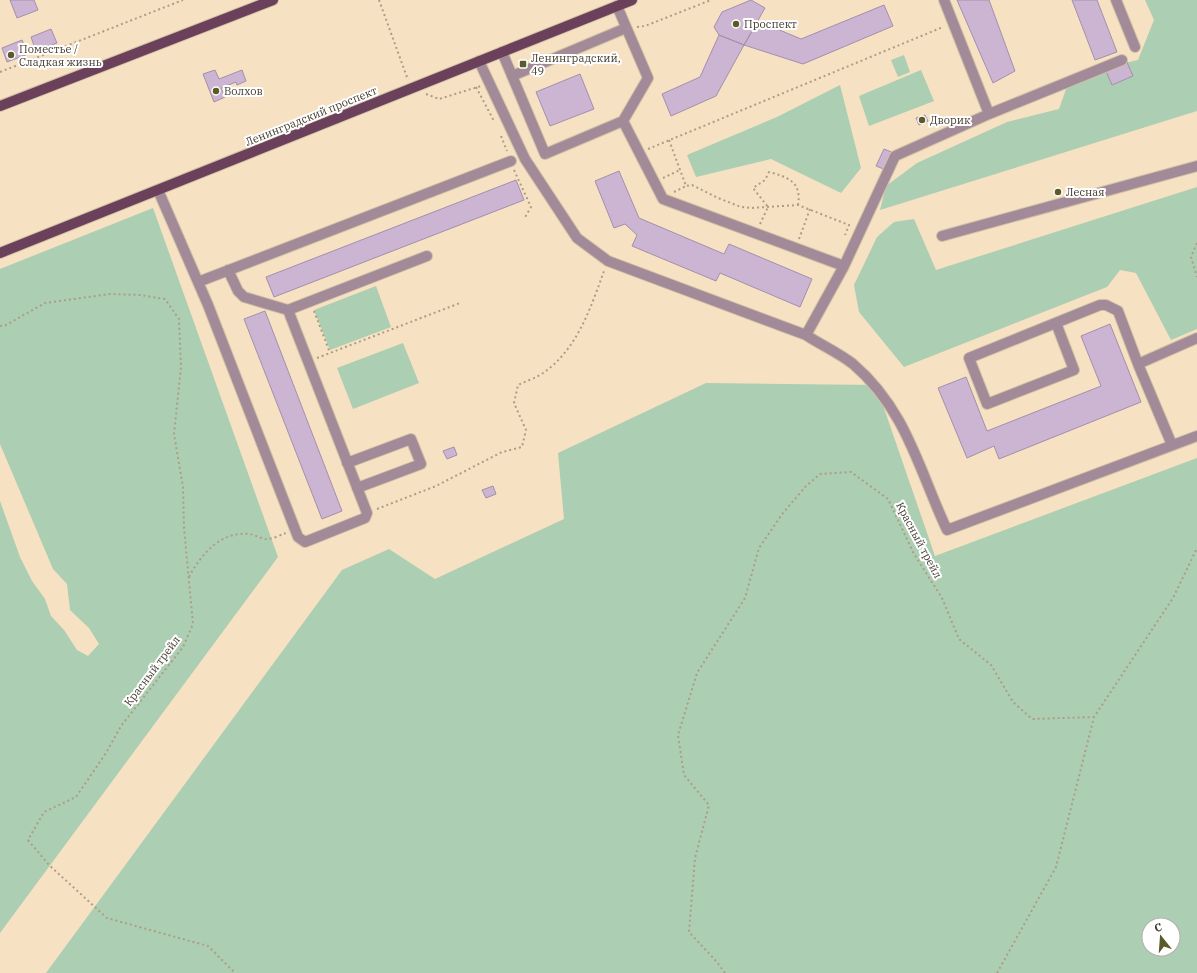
<svg xmlns="http://www.w3.org/2000/svg" width="1197" height="973" viewBox="0 0 1197 973" font-family="'IBM Plex Serif',serif">
	<style>
		.green { fill: #acceb2; fill-rule: evenodd }
		.building { fill: #cbb5d2; stroke: #a48fac }
		.lines { fill: none; stroke-linecap: round; stroke-linejoin: round }
		.minor-casing { stroke: #d2c0a5; stroke-width: 12 }
		.major-casing { stroke: #d2c0a5; stroke-width: 12 }
		.path { stroke: #ad9d86; stroke-width: 2; stroke-dasharray: 2 3; stroke-linecap: butt }
		.minor { stroke: #a38a99; stroke-width: 10 }
		.major { stroke: #6a405b; stroke-width: 10 }
		.poi-dot { fill: #5b5b28; stroke: #fff; stroke-width: 1.5 }
		.labels { text-anchor: middle; dominant-baseline: central; stroke-width: 4; stroke-linejoin: round; paint-order: stroke }
		.poi-label { font-size: 11px; fill: #443b2f; stroke: #fff; text-anchor: start }
		.street-label { font-size: 11px; fill: #443b2f; stroke: #fff }
	</style>
	<rect width="100%" height="100%" fill="#f6e1c2"/>
	<!-- green -->
	<path class="green" d="M1145 0H1197V111L880 210 886 186 917 163 1007 122 1059 109 1071 75 1138 60 1154 20Z
		M904 55 910 72 898 77 891 60Z
		M921 70 934 101 869 126 859 96Z
		M840 85 861 168 841 193 771 159 696 177 687 155 777 117Z
		M1197 187V329L1171 340 1136 273 1120 270 1107 287 904 367 859 312 854 285 877 237 894 222 914 219 936 270Z
		M153 208 278 557 0 933V501L20 557 32 581 45 599 51 616 64 630 77 650 88 656 99 644 89 628 70 610 67 584 53 569 0 444V269Z
		M376 286 391 327 330 350 314 310Z
		M403 343 419 383 353 409 337 368Z
		M706 383 876 385 935 556 1197 458V973H46L342 570 389 549 435 579 564 519 558 453ZM1149 925H1173V949H1149Z"/>
	<!-- building -->
	<path class="building" d="M10 0H34L38 10 17 18Z
		M751 0 765 8 744 45 719 35 714 27 722 12Z
		M957 0H989L1015 71 993 83Z
		M1072 0H1097L1117 52 1095 60Z
		M884 5 893 26 803 64 744 45 758 21 801 39Z
		M51 29 57 43 36 51 31 37Z
		M719 35 744 45 716 96 671 116 662 94 700 77Z
		M22 40 28 54 7 62 2 48Z
		M1126 60 1133 76 1112 85 1105 69Z
		M215 70 219 79 242 70 246 81 237 85 236 82 221 88 225 97 214 102 203 74Z
		M580 74 594 109 550 126 536 92Z
		M925 115 928 121 919 125 916 118Z
		M884 149 894 153 886 170 876 166Z
		M619 171 639 218 724 254 729 244 812 279 800 307 720 273 716 281 632 246 637 235 625 224 614 228 595 181Z
		M516 180 524 200 274 297 266 277Z
		M265 311 342 511 322 519 244 319Z
		M1110 324 1141 402 999 459 994 446 967 458 938 388 966 377 987 431 1101 386 1081 336Z
		M454 447 457 455 447 459 443 451Z
		M493 486 496 494 486 498 482 490Z"/>
	<g class="lines">
		<defs>
			<path id="minor" d="M1116 0 1135 47
				M617 6 648 78 623 121 663 199 844 266 895 156 989 114 944 0
				M502 52 545 154 623 121
				M479 61 525 159 577 238 608 261 806 335 844 266
				M512 76 626 28
				M989 114 1122 60
				M158 190 208 305 298 537 305 542 365 518 367 513 288 310
				M942 236 1197 166
				M228 270 238 291 244 297 288 310 427 256
				M198 282 511 161
				M1056 323 1074 370 987 404 969 358 1100 305H1106L1118 311 1138 364 1197 338
				M806 335C821 345 839 353 853 364 906 409 919 470 947 530L1197 436
				M1138 364 1172 445
				M347 463 411 439 421 464 357 488"/>
			<path id="major" d="M0 106 273 0
				M0 253 632 0"/>
		</defs>
		<!-- minor casing -->
		<use href="#minor" class="minor-casing"/>
		<!-- major casing -->
		<use href="#major" class="major-casing"/>
		<!-- path -->
		<path class="path" d="M379 0 408 80
			M637 27 645 26 711 0
			M0 72 183 0
			M476 87 494 121
			M426 94 439 99 481 86
			M501 136 507 151
			M669 140 686 186 692 185 718 198 741 207 751 208 798 205 849 225 845 235
			M648 149 943 27
			M514 170 531 207 524 219
			M663 178 680 170
			M674 192 686 186
			M760 224 768 207 753 188 765 180 769 172C788 177 802 182 798 205
			M799 239 810 209
			M1197 243 1191 257 1197 277
			M314 311 330 353
			M0 326 6 325 45 303 110 294 140 295 165 299 179 319 181 367 174 434 183 487 184 528 193 624 183 647 121 726 106 753 76 797 44 812 28 840 49 865 107 918 208 946 235 973
			M317 358 460 303
			M377 509 436 486 502 452 522 447 526 430 514 403 518 385C526 381 536 378 543 373 577 350 591 307 604 271
			M189 577C202 553 221 531 250 534 255 535 260 538 265 539 271 540 280 535 286 533
			M725 973 716 961 689 932 695 858 709 805 684 775 678 735 697 673 745 598 759 548 783 513 806 486 820 474 851 472 888 499 914 554 942 598 959 639 991 665 1013 702 1032 719 1094 717
			M997 973 1056 867 1094 717 1173 598 1197 548"/>
		<!-- minor -->
		<use href="#minor" class="minor"/>
		<!-- major -->
		<use href="#major" class="major"/>
	</g>
	<!-- markers -->
	<g class="poi-dot">
		<circle cx="736" cy="24" r="4"/>
		<circle cx="11" cy="55" r="4"/>
		<rect x="519" y="60" width="8" height="8" rx="2"/>
		<circle cx="216" cy="91" r="4"/>
		<circle cx="922" cy="120" r="4"/>
		<circle cx="1058" cy="192" r="4"/>
	</g>
	<g class="labels">
		<!-- poi labels -->
		<g class="poi-label">
			<text x="744" y="24">Проспект</text>
			<text x="19" y="49">Поместье /<tspan x="19" dy="13">Сладкая жизнь</tspan></text>
			<text x="531" y="58">Ленинградский,<tspan x="531" dy="13">49</tspan></text>
			<text x="224" y="91">Волхов</text>
			<text x="930" y="120">Дворик</text>
			<text x="1066" y="192">Лесная</text>
		</g>
		<!-- street labels -->
		<g class="street-label">
			<text transform="translate(311 116) rotate(-22)">Ленинградский проспект</text>
			<text transform="translate(919 540) rotate(62)">Красный трейл</text>
			<text transform="translate(152 671) rotate(-53)">Красный трейл</text>
		</g>
	</g>
	<!-- north arrow -->
	<g transform="translate(1161 937) rotate(343)"><circle r="19" fill="#ffffff" stroke="#b4b1ac"/>
	<path d="M0-3L7 15L0 10L-7 15Z" fill="#5b5b28"/>
	<text y="-6" font-size="11" font-weight="bold" text-anchor="middle" fill="#443b2f">С</text>
	</g>
</svg>
